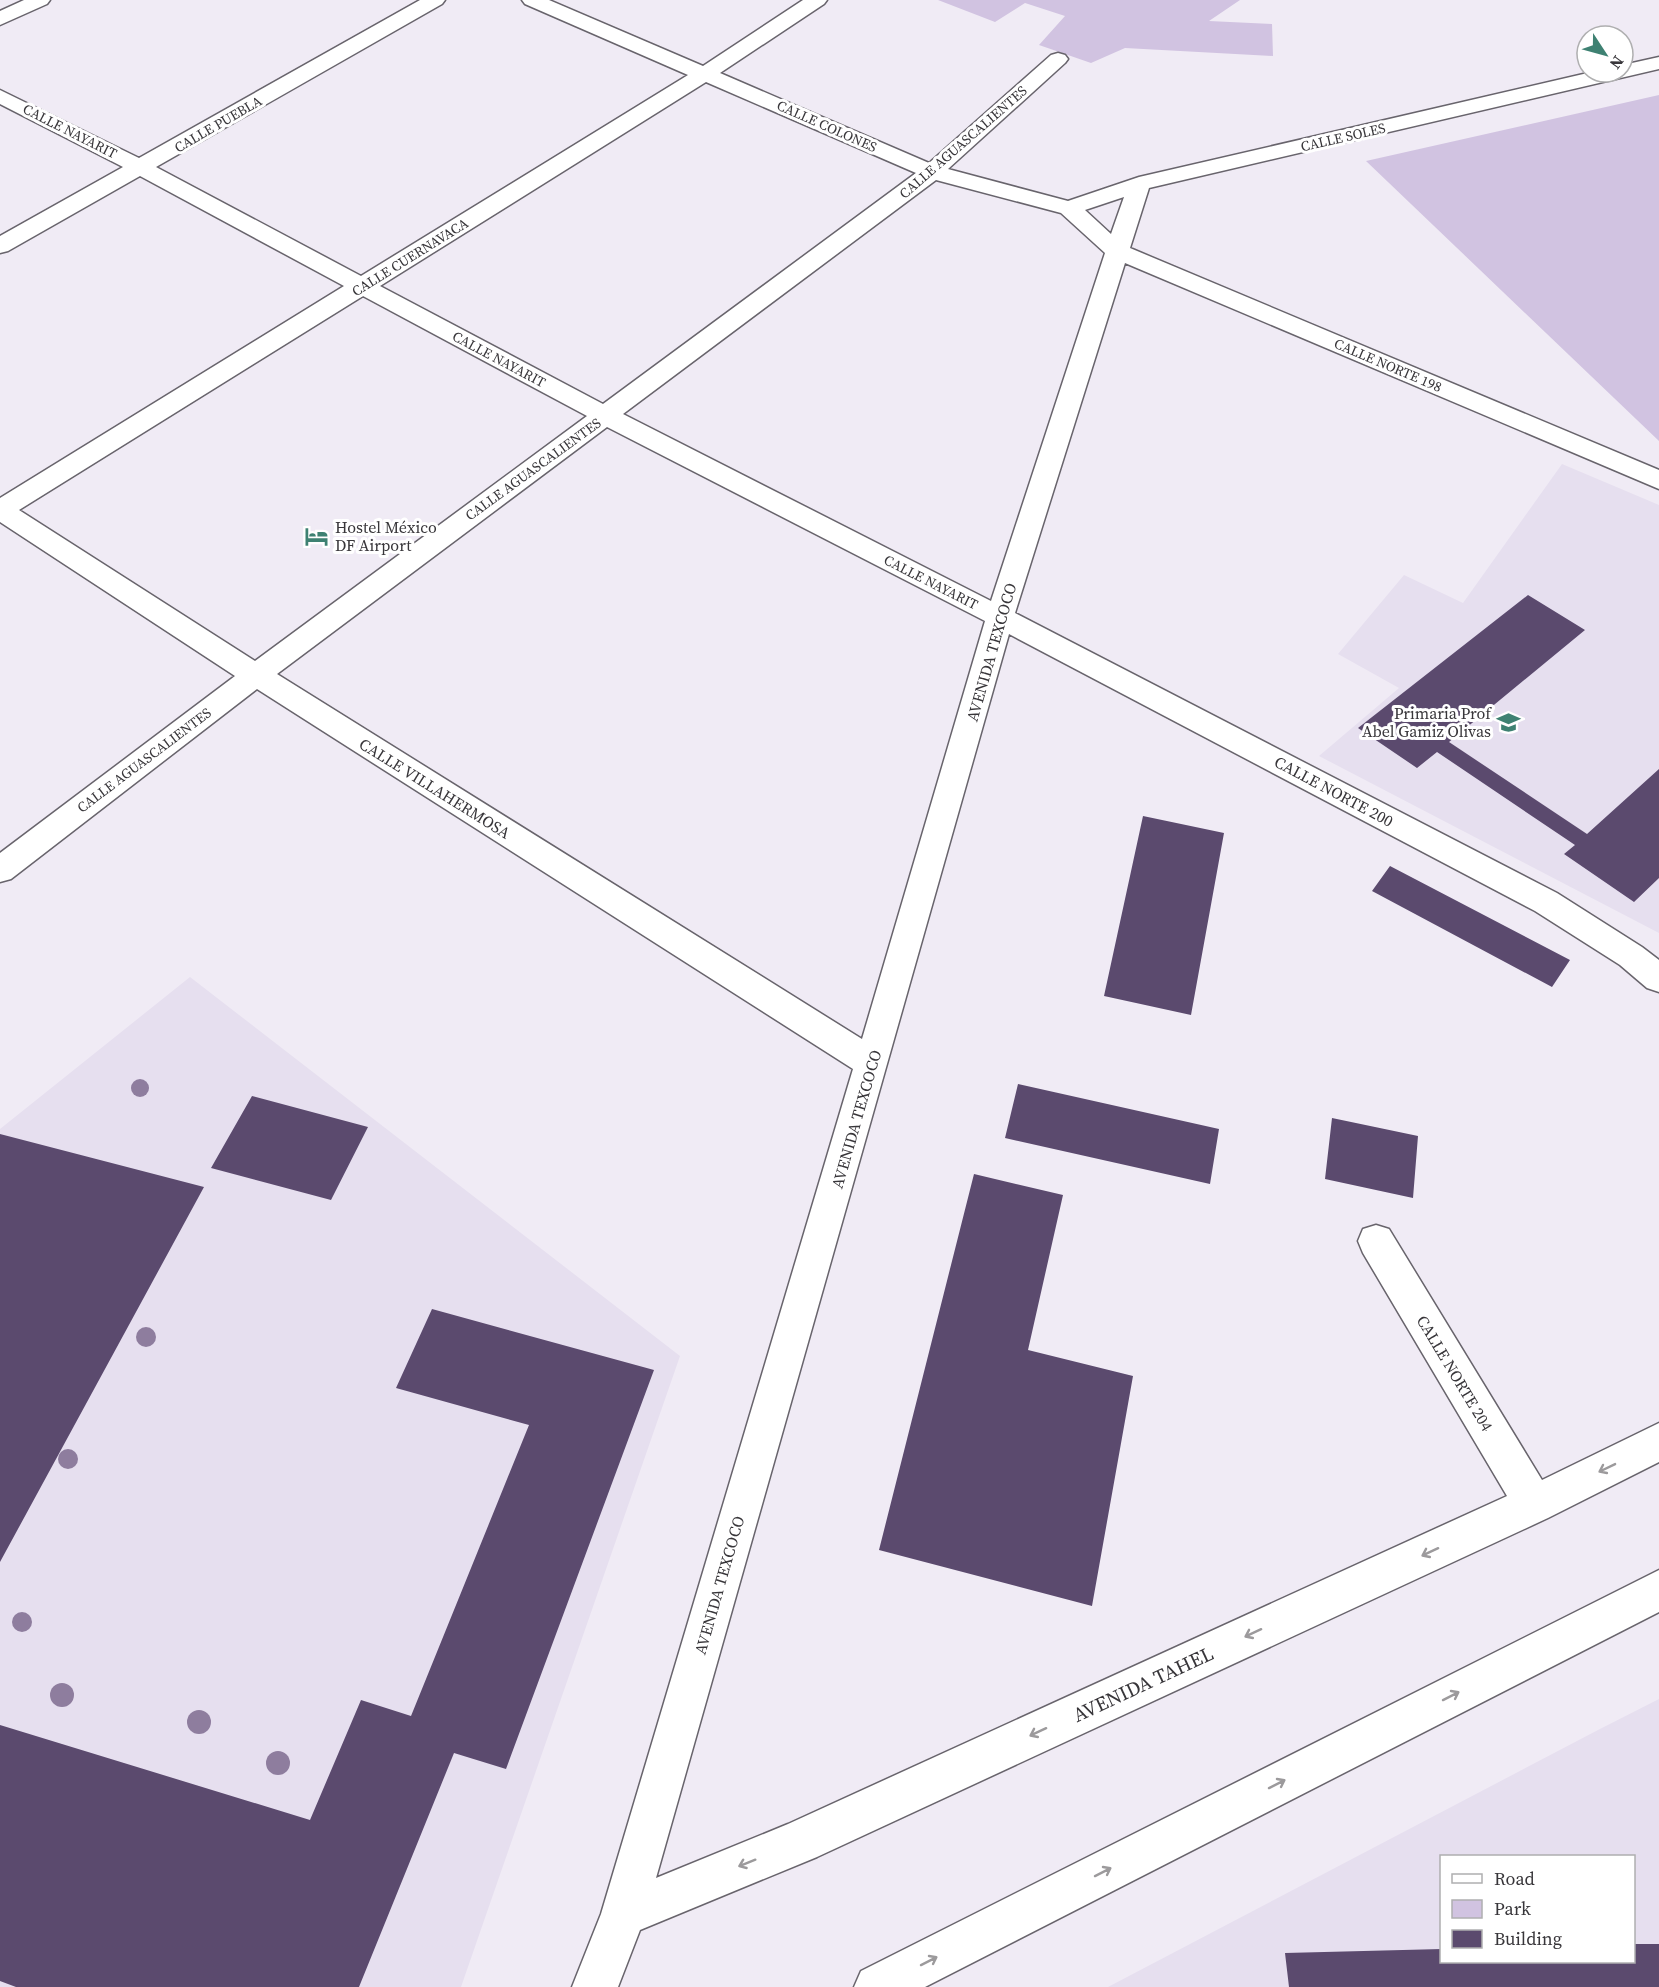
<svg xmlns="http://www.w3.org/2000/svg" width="1659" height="1987" viewBox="0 0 1659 1987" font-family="'Source Serif 4',serif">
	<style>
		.built { fill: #e6dfef; fill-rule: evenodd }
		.green { fill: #d1c3e1 }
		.building { fill: #5b4a6e }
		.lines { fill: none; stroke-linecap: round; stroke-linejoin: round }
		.minor-casing { stroke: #68646c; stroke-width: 3 }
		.minor { fill: #fff; fill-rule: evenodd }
		.tree { fill: #8e7d9e }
		.oneway { stroke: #9c9a9c }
		.labels { text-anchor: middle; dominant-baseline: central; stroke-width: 6; stroke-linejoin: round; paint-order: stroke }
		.far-street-label { font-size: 14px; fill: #38363a; stroke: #fff }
		.poi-label { font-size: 16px; fill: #38363a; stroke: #fff; text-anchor: start }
		.street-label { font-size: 16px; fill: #38363a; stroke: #fff }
		.near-street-label { font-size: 20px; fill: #38363a; stroke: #fff }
	</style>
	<rect width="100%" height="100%" fill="#f0ebf5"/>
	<!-- built -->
	<path class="built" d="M1562 464 1659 505V933L1319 756 1399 688 1338 654 1404 575 1463 603Z
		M190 977 680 1356 461 1987H0V1129Z
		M1659 1699V1987H1108L1598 1730ZM1442 1856H1634V1962H1442Z"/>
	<!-- green -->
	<path class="green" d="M938 0H1240L1209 21 1272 24 1273 56 1125 48 1091 63 1039 45 1065 16 1025 3 995 22Z
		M1659 95V441L1366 161Z"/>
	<!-- building -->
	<path class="building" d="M1528 595 1585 630 1449 742 1587 834 1659 769V878L1634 902 1564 854 1575 845 1437 752 1417 768 1358 728Z
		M1143 816 1224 833 1191 1015 1104 996Z
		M1390 866 1570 960 1552 987 1372 891Z
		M1018 1084 1219 1129 1210 1184 1005 1138Z
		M252 1096 368 1127 331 1200 211 1168Z
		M1332 1118 1418 1136 1413 1198 1325 1179Z
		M0 1134 204 1187 0 1562Z
		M974 1174 1063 1195 1028 1350 1133 1376 1092 1606 879 1550Z
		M432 1309 654 1370 506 1769 454 1753 359 1987H16L0 1981V1725L310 1820 361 1700 411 1716 529 1425 396 1388Z
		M1634 1944H1659V1987H1289L1285 1953 1442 1949V1962H1634Z"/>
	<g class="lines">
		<defs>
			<path id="minor" d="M24 0H50L47 4 0 25V11Z
				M420 0H445L442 4 156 167 361 276 688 75 525 4 522 0H549L703 66 803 0H827L824 4 720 73 929 163 1051 55 1058 53 1065 55 1068 59 1065 63 948 169 1068 201 1139 177 1592 72H1623V65L1659 57V69L1149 188 1130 248 1659 470V489L1125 263 1015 613 1557 893 1642 947 1659 960V992L1647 988 1620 965 1535 911 1009 634 656 1878 788 1824 1507 1496 1363 1253 1358 1241 1363 1229 1376 1225 1389 1229 1542 1480 1659 1423V1462L1548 1518 817 1857 640 1930 618 1987H572L601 1914 853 1069 257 689 11 879 0 882V853L235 676 0 522V498L344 286 140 176 8 251 0 253V236L123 167 0 104V90L139 158ZM706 82 916 173 603 404 380 286ZM936 180 1061 213 1105 253 991 601 623 414ZM1124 197 1111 234 1085 210ZM363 296 587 416 255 661 19 510ZM607 427 985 621 862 1039 277 674Z
				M1659 1570V1612L925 1987H854L861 1971Z"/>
		</defs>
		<!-- minor casing -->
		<use href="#minor" class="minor-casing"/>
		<!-- minor -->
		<use href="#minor" class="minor"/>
	</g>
	<!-- trees -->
	<g class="tree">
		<circle cx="140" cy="1088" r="9"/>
		<circle cx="146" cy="1337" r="10"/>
		<circle cx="68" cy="1459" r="10"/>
		<circle cx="22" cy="1622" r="10"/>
		<circle cx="62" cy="1695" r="12"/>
		<circle cx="199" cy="1722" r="12"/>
		<circle cx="278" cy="1763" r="12"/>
	</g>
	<!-- one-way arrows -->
	<defs><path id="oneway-shaft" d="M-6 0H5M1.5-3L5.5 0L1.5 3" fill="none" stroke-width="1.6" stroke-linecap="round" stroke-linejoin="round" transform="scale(1.5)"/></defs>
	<g class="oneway">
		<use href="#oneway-shaft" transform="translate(1607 1468) rotate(154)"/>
		<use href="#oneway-shaft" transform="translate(1430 1552) rotate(155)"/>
		<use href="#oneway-shaft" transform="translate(1253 1633) rotate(155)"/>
		<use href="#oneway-shaft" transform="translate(1451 1696) rotate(-27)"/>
		<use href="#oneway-shaft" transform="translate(1038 1732) rotate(155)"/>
		<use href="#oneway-shaft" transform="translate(1277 1784) rotate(-27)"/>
		<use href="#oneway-shaft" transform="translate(747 1863) rotate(158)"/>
		<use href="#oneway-shaft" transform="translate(1103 1872) rotate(-27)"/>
		<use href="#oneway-shaft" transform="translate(929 1961) rotate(-27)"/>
	</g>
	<!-- icons -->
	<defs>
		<symbol id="hotel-bare" viewBox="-9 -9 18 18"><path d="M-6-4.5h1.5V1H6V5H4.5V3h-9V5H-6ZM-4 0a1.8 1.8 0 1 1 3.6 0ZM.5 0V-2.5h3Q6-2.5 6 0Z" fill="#3e8172" stroke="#fff" stroke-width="2.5" paint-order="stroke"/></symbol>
		<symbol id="school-bare" viewBox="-9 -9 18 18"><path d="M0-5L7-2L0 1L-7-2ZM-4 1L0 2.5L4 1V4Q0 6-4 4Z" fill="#3e8172" stroke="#fff" stroke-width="2.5" paint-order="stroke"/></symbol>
	</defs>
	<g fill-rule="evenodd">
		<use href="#hotel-bare" x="300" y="520" width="33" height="33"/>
		<use href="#school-bare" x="1492" y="706" width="33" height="33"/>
	</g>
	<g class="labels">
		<!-- far-street labels -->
		<g class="far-street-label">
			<text transform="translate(218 124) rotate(-30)">CALLE PUEBLA</text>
			<text transform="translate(827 126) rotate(24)">CALLE COLONES</text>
			<text transform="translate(70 131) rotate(27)">CALLE NAYARIT</text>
			<text transform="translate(1343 137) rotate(-13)">CALLE SOLES</text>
			<text transform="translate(963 142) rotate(-41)">CALLE AGUASCALIENTES</text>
			<text transform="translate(410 257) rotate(-32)">CALLE CUERNAVACA</text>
			<text transform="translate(499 359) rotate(28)">CALLE NAYARIT</text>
			<text transform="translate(1388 365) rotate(23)">CALLE NORTE 198</text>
			<text transform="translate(533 469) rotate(-36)">CALLE AGUASCALIENTES</text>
			<text transform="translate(931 582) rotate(27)">CALLE NAYARIT</text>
			<text transform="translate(144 760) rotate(-37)">CALLE AGUASCALIENTES</text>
		</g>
		<!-- poi labels -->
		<g class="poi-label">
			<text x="335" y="527">Hostel México<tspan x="335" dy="18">DF Airport</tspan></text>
			<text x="1491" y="713" text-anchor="end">Primaria Prof<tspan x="1491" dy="18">Abel Gamiz Olivas</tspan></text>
		</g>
		<!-- street labels -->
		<g class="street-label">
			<text transform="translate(991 652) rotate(-74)">AVENIDA TEXCOCO</text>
			<text transform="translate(435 788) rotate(32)">CALLE VILLAHERMOSA</text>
			<text transform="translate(1334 791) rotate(28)">CALLE NORTE 200</text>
			<text transform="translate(856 1119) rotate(-74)">AVENIDA TEXCOCO</text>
			<text transform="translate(1455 1373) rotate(59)">CALLE NORTE 204</text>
			<text transform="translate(719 1585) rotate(-74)">AVENIDA TEXCOCO</text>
		</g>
		<!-- near-street labels -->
		<g class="near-street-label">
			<text transform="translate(1143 1684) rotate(-25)">AVENIDA TAHEL</text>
		</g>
	</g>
	<!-- legend -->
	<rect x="1440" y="1855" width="195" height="108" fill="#ffffff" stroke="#afafb0" stroke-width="1.5"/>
	<rect x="1452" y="1874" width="30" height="9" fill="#ffffff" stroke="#afafb0" stroke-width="1.5"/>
	<text x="1494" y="1885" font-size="18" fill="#38363a">Road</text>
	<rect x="1452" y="1900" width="30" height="18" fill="#d1c3e1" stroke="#afafb0" stroke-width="1.5"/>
	<text x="1494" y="1915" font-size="18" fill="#38363a">Park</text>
	<rect x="1452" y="1930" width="30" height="18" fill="#5b4a6e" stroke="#afafb0" stroke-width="1.5"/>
	<text x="1494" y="1945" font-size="18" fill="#38363a">Building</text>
	<!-- north arrow -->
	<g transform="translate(1605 54) rotate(126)"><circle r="28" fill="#ffffff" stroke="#afafb0" stroke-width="1.5"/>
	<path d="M0-4.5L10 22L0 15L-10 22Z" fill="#3e8172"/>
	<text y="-9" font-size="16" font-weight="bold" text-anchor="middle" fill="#38363a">N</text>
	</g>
</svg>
